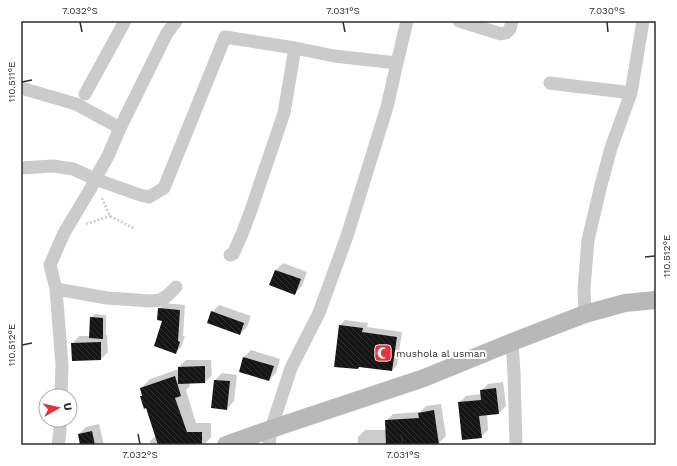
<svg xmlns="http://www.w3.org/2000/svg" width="677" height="466" viewBox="0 0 677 466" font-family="'Work Sans',sans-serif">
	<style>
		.shadow { fill: #0003 }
		.building { fill: url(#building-back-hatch) }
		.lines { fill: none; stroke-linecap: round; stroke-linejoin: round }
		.path { stroke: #cbcbcb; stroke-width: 2.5; stroke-dasharray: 2 2; stroke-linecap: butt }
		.street { stroke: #cbcbcb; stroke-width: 13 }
		.secondary { stroke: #b8b8b8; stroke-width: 18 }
		.ticks { fill: none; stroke: #2e2e2e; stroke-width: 1.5 }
		.labels { text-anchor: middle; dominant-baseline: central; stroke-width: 4; stroke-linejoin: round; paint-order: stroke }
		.poi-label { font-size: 10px; fill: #2e2e2e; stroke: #fff; text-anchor: start }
		.neatline { fill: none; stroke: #2e2e2e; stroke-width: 1.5 }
		.ticks-label { font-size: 10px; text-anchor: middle; fill: #2e2e2e }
	</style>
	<defs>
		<pattern id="building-back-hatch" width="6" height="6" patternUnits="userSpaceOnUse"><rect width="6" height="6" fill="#151515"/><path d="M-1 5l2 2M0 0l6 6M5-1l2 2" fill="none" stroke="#2f2f2f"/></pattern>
	</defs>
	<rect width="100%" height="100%" fill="#fff"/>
	<!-- shadow -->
	<path class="shadow" d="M283 263 307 272 302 286 295 293 270 284 276 270Z
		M164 303 185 305 183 336H185L181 347 176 352 159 309Z
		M219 305 251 316 247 327 240 334 212 312Z
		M95 314 106 315V335H107L108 352 101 359 72 344 79 336H91V317Z
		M345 320 368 323 367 327 402 332 397 365 392 370 360 366 358 368 340 325Z
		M251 350 280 359 276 373 269 380 240 371 244 357Z
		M186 360H211L212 375 205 382H189L190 386 186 390 196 423H211V437L204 445H151L150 441 156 436 147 407 141 397 143 395 141 388 150 379 179 369V367Z
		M222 373 237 375 234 401 227 409 212 407 215 380Z
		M503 382 506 406 499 413 487 414 488 430 481 437 459 403 466 396 481 394V391L488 384Z
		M441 404 446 436 439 443 426 445H358V437L365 430H386V421L393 414 420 412 426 406Z
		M99 424 104 445H81L79 434 86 427Z
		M318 444 337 445H317Z"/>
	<!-- building -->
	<path class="building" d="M275 270 301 279 295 295 269 285Z
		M158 308 180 310 178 341 180 342 176 354 154 346 162 321 157 320Z
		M211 311 244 323 240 335 207 323Z
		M90 317 103 318V339L89 338Z
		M339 325 363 328 362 332 397 337 392 371 359 367 358 369 334 367Z
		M101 342V360L72 361 71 343Z
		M243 357 274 366 269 381 239 372Z
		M205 366V383L178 384V367Z
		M175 376 181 396 175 398 187 432H202V445H158L146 408 144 409 140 396H142L140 388Z
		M214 380 230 381 227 410 211 408Z
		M496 388 499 414 479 416 482 438 462 440 458 402 481 400 480 390Z
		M434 410 439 445H386L385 420 419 418 418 413Z
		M92 431 95 445H80L78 434Z"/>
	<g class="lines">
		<!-- path -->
		<path class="path" d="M102 198 110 216 135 229
			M86 224 110 216"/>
		<!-- street -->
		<path class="street" d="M459 21 501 34 506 33 510 29 512 21
			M550 83C577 87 604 89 631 93
			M21 88 76 104 120 128
			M85 94 125 21
			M21 168 53 166 73 169 95 179 140 195 149 197 164 188 225 37 295 48 334 56 397 63
			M230 255 233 254 242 234 251 210 284 113 295 48
			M56 289 107 298 151 301 160 300 167 296 176 287
			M585 314 584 289 588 240 601 185 611 148 631 93 643 21
			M512 342 514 373 516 445
			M61 396 62 365 56 289 50 265 64 233 91 188 95 179 108 156 120 128 167 33 176 21
			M58 445 60 432V420
			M269 445 271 429 291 368 319 313 347 236 387 107 397 63 407 21"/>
		<!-- secondary -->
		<path class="secondary" d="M226 445 271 429 424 378 512 342 585 314 625 303 656 300"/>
	</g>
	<!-- ticks -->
	<path class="ticks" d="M80 22 82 32M343 22 345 32M607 22 608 32M22 82 32 80M645 257 655 256M22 345 32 343M138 434 140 444M401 434 403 444"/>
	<!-- icons -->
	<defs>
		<symbol id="mosque-square" viewBox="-11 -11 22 22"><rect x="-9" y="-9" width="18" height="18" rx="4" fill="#de3741" stroke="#fff"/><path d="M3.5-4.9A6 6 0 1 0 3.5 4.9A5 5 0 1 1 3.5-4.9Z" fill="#fff"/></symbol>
	</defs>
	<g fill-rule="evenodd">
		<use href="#mosque-square" x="373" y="343" width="20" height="20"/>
	</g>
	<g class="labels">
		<!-- poi labels -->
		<g class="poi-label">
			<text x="396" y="353">mushola al usman</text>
		</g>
	</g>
	<!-- border -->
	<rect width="677" height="466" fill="none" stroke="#ffffff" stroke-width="44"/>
	<!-- north arrow -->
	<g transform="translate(58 408) rotate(82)"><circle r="19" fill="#ffffff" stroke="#ababab"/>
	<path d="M0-3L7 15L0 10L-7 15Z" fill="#de3741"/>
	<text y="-6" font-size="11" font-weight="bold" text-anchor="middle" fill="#2e2e2e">U</text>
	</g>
	<rect x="22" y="22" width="633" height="422" class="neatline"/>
	<g class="ticks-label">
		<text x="80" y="14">7.032°S</text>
		<text x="343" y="14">7.031°S</text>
		<text x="607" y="14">7.030°S</text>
		<text transform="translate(11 82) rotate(-90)" y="4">110.511°E</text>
		<text transform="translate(666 256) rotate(-90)" y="4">110.512°E</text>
		<text transform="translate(11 345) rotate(-90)" y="4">110.512°E</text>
		<text x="140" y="458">7.032°S</text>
		<text x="403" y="458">7.031°S</text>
	</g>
</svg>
